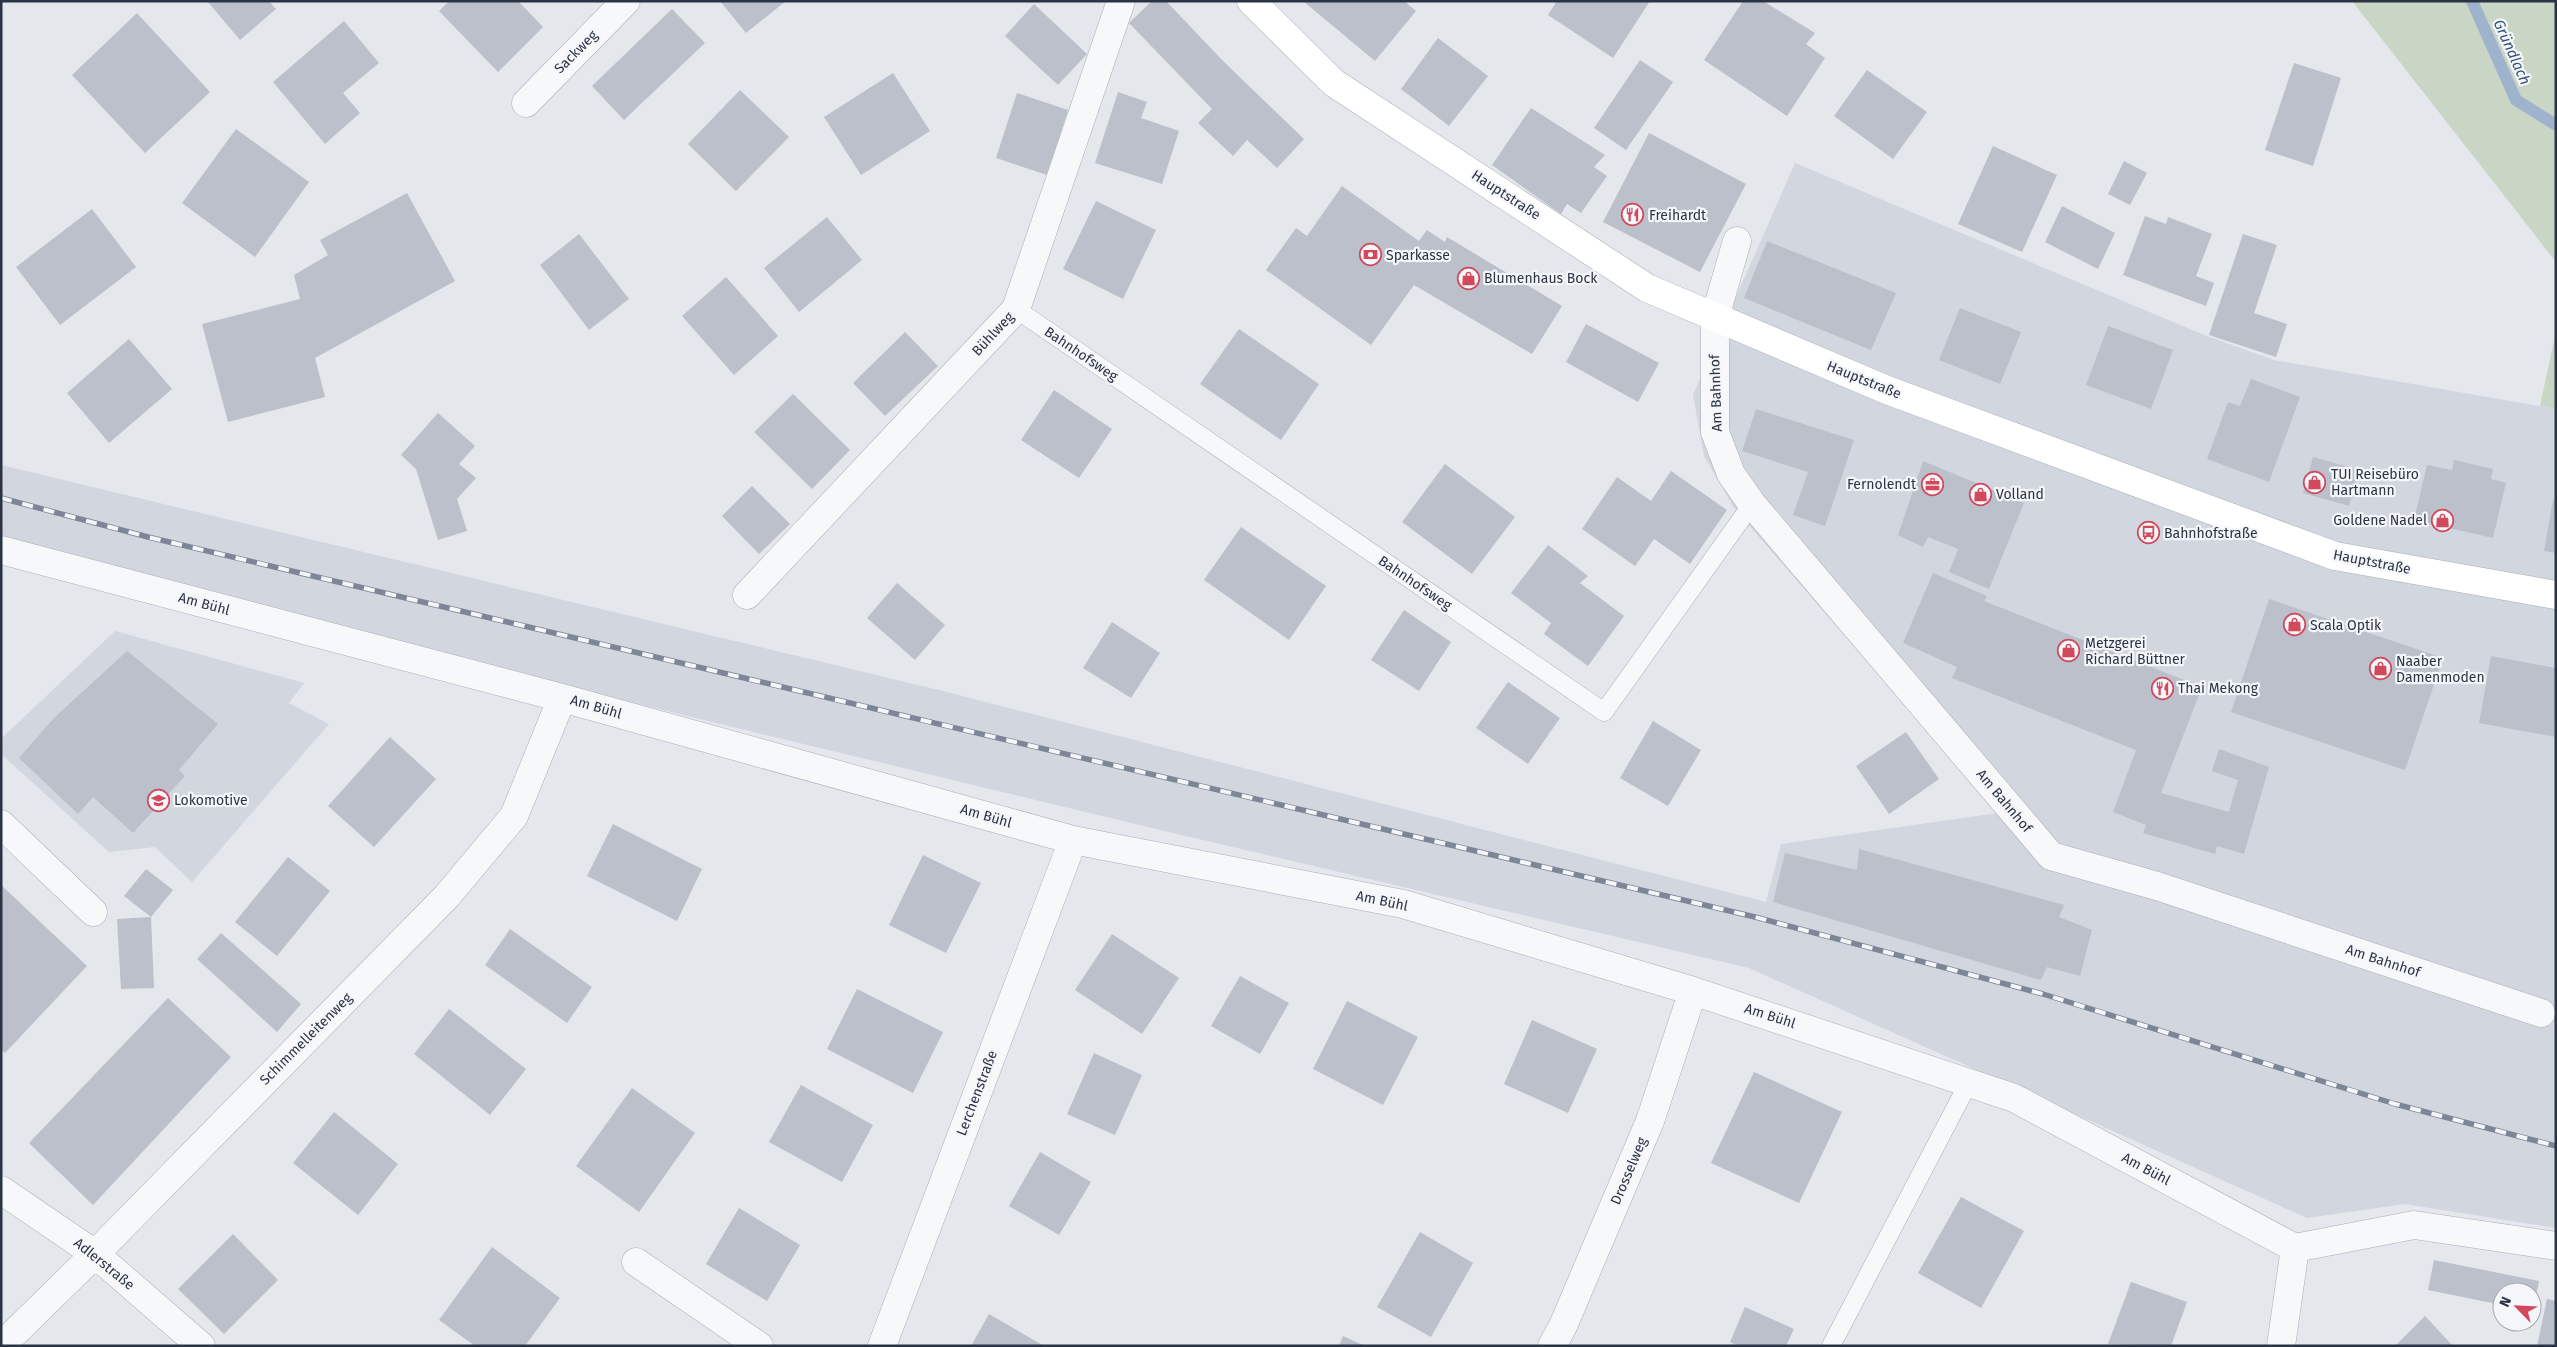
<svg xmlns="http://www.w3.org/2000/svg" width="2557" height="1347" viewBox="0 0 2557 1347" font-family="'Fira Sans',sans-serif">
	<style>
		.built { fill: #d2d6de }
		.green { fill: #c9d6c5 }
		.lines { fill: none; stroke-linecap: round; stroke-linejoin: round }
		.stream { stroke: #9fb4cc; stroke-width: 12 }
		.building { fill: #bbc0ca }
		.lane-casing { stroke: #a9aeb7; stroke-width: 19 }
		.street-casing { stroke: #a9aeb7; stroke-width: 29 }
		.secondary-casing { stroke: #a9aeb7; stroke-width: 29 }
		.lane { stroke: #f7f8fa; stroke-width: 18 }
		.street { stroke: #f7f8fa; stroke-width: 28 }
		.secondary { stroke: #fff; stroke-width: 28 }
		.rail-casing { stroke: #7d8696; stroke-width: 5.5 }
		.rail { stroke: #f4f6f9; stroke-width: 4; stroke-dasharray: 11; stroke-linecap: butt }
		.labels { text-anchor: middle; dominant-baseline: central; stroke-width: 4.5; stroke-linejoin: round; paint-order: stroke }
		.street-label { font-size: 14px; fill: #2b3445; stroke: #f4f6f9 }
		.poi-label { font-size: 14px; fill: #2b3445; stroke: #f4f6f9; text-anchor: start }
		.water-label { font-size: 15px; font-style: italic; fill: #34527a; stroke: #f4f6f9 }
	</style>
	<rect width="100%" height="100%" fill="#e4e7ec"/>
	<!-- built -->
	<path class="built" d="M1795 163 2204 335 2274 360 2556 409V1228L2405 1204 2307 1218 1749 968 1152 828 62 565 1 546V465L943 691 1766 902 1781 844 1998 813 1734 508 1704 456 1693 395Z
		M115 631 304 683 289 703 329 724 192 882 155 847 109 852 1 754V739Z"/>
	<!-- green -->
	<path class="green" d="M2352 1H2556V262Z
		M2556 331V409L2540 406Z"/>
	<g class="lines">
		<!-- stream -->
		<path class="stream" d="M2472 1 2516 100 2556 125"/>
	</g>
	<!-- building -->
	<path class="building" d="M207 1H269L276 9 240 40Z
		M449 1H518L543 27 498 72 439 11Z
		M720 1H786L746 33Z
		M1152 1H1166L1224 62 1304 139 1277 168 1247 140 1233 156 1198 123 1212 109 1129 23Z
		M1303 1H1404L1416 11 1375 61Z
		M1557 1H1650L1613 58 1548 15Z
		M1743 1H1763L1815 33 1806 44 1825 58 1787 116 1704 60Z
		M1034 4 1087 54 1058 85 1005 36Z
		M672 9 705 43 624 120 592 86Z
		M137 13 210 92 145 153 72 75Z
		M344 21 379 63 343 93 360 113 325 144 273 82Z
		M1438 38 1488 76 1449 126 1401 89Z
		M1640 60 1673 82 1626 150 1594 128Z
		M2294 63 2341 78 2313 166 2265 150Z
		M1867 70 1927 112 1893 159 1834 116Z
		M893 73 930 131 861 175 824 117Z
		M740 90 789 137 736 191 688 144Z
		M1118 92 1147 102 1141 118 1179 131 1162 184 1095 163Z
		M1017 93 1068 110 1047 175 996 158Z
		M1531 108 1605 155 1594 167 1607 176 1581 213 1567 204 1561 214 1492 165Z
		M236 129 309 182 255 257 182 203Z
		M1649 133 1746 184 1700 272 1603 222Z
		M1993 146 2057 175 2022 252 1958 224Z
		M2124 161 2147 173 2130 205 2108 194Z
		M1342 186 1419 241 1427 230 1445 242 1447 237 1562 306 1532 354 1414 285 1371 345 1266 270 1296 228 1307 236Z
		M407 193 455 281 315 358 325 397 228 422 202 324 300 299 294 275 328 255 320 240Z
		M1096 201 1156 230 1123 299 1063 269Z
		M2062 206 2115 233 2098 269 2045 242Z
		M92 209 136 267 60 325 16 267Z
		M2145 216 2166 224 2168 217 2212 234 2196 276 2214 283 2206 306 2123 275Z
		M827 217 862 260 799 312 764 268Z
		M579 234 629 299 589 330 540 265Z
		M2243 234 2277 245 2254 313 2287 324 2276 357 2209 335Z
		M1767 241 1896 293 1871 350 1744 298Z
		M726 277 778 336 734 375 682 316Z
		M1960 308 2021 332 2000 384 1939 360Z
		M1586 324 1659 363 1638 402 1566 362Z
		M2108 326 2173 350 2151 409 2086 385Z
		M1239 329 1319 384 1281 440 1200 384Z
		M905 332 938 366 885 416 853 383Z
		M129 339 172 389 109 443 67 393Z
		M2251 379 2300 397 2269 482 2207 459 2228 402 2240 406Z
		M1054 390 1112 429 1079 478 1021 440Z
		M793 394 850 450 812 489 754 432Z
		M1756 409 1854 440 1825 526 1793 515 1808 472 1742 451Z
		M438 413 475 446 459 464 476 478 457 499 467 531 438 540 416 469 401 455Z
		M2313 457 2359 470 2349 506 2303 493Z
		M2454 460 2493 469 2491 479 2506 483 2493 538 2414 520 2427 465 2452 470Z
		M1923 461 2024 503 1989 589 1949 572 1958 549 1928 537 1923 547 1898 535Z
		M1445 464 1515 517 1472 574 1402 522Z
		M1671 471 1727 510 1690 564 1654 539 1635 566 1582 529 1617 477 1651 501Z
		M752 486 790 524 759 554 722 516Z
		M2553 500H2556V553L2544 551Z
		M1241 527 1326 586 1289 640 1204 580Z
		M1548 545 1588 576 1580 583 1624 616 1588 666 1544 634 1551 623 1511 593Z
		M1933 573 1987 596 1984 601 2202 687 2161 793 2229 812 2238 780 2212 771 2219 749 2269 767 2244 854 2217 846 2215 854 2143 833 2146 825 2113 812 2136 750 1952 678 1957 667 1903 643Z
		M897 583 945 625 915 660 867 618Z
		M2269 599 2443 658 2405 770 2231 712Z
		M1404 610 1451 642 1419 691 1371 660Z
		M1112 622 1160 653 1131 698 1083 668Z
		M127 651 218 724 179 770 185 776 133 833 93 797 78 814 19 758 54 718Z
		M2491 656 2556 668V737L2479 723Z
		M1508 682 1560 718 1528 764 1476 728Z
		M1653 721 1701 750 1668 806 1620 778Z
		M1906 732 1939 779 1889 814 1856 766Z
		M390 737 436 779 374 847 328 806Z
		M613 824 702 869 677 921 587 876Z
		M1859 849 2064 905 2059 917 2092 930 2080 976 2047 967 2041 980 1773 902 1785 853 1857 870Z
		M923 855 981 883 946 953 889 925Z
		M288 857 330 891 277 956 235 922Z
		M146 869 173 890 151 917 124 896Z
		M1 885 87 966 5 1053 1 1049Z
		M151 917 154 988 121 989 117 919Z
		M510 929 592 987 567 1023 485 965Z
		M221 933 301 1004 277 1032 197 959Z
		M1112 934 1179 978 1142 1034 1075 990Z
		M1240 976 1289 1003 1260 1054 1211 1026Z
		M857 989 943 1032 913 1093 827 1049Z
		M168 998 231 1057 93 1205 29 1143Z
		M1347 1001 1418 1037 1383 1105 1313 1069Z
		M449 1009 526 1069 490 1115 414 1054Z
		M1532 1020 1597 1049 1568 1113 1504 1084Z
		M1094 1053 1142 1075 1115 1135 1067 1114Z
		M1754 1072 1842 1112 1799 1203 1711 1163Z
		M801 1085 873 1125 842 1182 769 1142Z
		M632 1088 695 1133 639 1212 576 1166Z
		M334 1112 398 1164 358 1215 293 1163Z
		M1040 1152 1091 1182 1059 1235 1009 1206Z
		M1961 1197 2024 1231 1981 1308 1918 1273Z
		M739 1208 800 1245 767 1301 706 1264Z
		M1420 1232 1473 1263 1431 1337 1377 1307Z
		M233 1234 278 1280 224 1334 178 1289Z
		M492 1247 560 1298 525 1346H475L439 1320Z
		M2434 1260 2539 1281 2533 1311 2532 1292H2502V1305L2428 1290Z
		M2131 1282 2187 1302 2171 1346 2108 1344Z
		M2547 1299 2556 1301V1346H2537Z
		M1745 1307 1794 1329 1786 1346H1738L1730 1342Z
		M989 1314 1044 1346H971Z
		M2425 1316 2453 1346H2395Z
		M1343 1336 1365 1346H1339Z"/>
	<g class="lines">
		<defs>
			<path id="lane" d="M1016 309 1604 712 1752 504
				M1831 1346 1969 1082"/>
			<path id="street" d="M526 103 626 1
				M1737 241 1715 317V432L1731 474 1752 504 2051 856 2157 886 2541 1013
				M1 550 562 698 1073 840 1403 904 1693 991 2014 1098 2295 1248
				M747 595 1016 309 1121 1
				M1 824 93 912
				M1 1190 95 1254 201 1346
				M2295 1248 2414 1225 2556 1246
				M636 1262 759 1346
				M1 1346 95 1254 447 896 514 816 562 698
				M882 1346 1073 840
				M1552 1346 1563 1326 1650 1121 1693 991
				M2281 1346 2295 1248"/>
			<path id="secondary" d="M1251 1 1334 83 1647 288 1887 390 2335 556 2556 595"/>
		</defs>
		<!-- lane casing -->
		<use href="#lane" class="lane-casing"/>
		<!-- street casing -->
		<use href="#street" class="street-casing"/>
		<!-- secondary casing -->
		<use href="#secondary" class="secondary-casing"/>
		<!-- lane -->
		<use href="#lane" class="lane"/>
		<!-- street -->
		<use href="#street" class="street"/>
		<!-- secondary -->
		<use href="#secondary" class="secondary"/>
		<defs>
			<path id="rail" d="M1 498 148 537 1755 917 2043 994 2395 1104 2556 1146"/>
		</defs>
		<!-- rail casing -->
		<use href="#rail" class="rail-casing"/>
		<!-- rail -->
		<use href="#rail" class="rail"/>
	</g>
	<!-- icons -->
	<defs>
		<symbol id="restaurant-ring" viewBox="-11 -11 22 22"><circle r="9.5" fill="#f4f6f9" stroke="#d1495b" stroke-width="1.5"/><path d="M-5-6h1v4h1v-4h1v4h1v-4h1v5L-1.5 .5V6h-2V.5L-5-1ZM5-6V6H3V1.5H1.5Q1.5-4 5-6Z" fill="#d1495b"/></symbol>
		<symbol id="bank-ring" viewBox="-11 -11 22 22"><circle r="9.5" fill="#f4f6f9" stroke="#d1495b" stroke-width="1.5"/><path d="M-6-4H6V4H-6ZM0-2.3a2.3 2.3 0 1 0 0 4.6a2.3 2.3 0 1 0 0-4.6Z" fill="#d1495b"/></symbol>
		<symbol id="shop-ring" viewBox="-11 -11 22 22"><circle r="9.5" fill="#f4f6f9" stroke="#d1495b" stroke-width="1.5"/><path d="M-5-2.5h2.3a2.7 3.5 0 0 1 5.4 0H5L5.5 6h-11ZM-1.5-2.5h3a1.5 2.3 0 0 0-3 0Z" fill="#d1495b"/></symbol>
		<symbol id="office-ring" viewBox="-11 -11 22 22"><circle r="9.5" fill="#f4f6f9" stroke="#d1495b" stroke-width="1.5"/><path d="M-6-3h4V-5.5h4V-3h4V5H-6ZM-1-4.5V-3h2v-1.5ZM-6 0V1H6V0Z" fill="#d1495b"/></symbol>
		<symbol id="bus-ring" viewBox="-11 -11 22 22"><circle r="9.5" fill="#f4f6f9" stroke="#d1495b" stroke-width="1.5"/><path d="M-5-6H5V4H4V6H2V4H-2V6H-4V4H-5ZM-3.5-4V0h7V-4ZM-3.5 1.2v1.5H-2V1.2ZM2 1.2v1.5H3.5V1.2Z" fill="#d1495b"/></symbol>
		<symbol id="school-ring" viewBox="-11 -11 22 22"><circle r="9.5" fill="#f4f6f9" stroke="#d1495b" stroke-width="1.5"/><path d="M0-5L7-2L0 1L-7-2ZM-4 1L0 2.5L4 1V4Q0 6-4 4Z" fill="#d1495b"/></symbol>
	</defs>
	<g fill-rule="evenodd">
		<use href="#restaurant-ring" x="1620" y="202" width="25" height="25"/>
		<use href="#bank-ring" x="1358" y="242" width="25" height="25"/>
		<use href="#shop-ring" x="1456" y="266" width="25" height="25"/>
		<use href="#shop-ring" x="2302" y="470" width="25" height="25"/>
		<use href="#office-ring" x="1920" y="472" width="25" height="25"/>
		<use href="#shop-ring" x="1968" y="482" width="25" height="25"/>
		<use href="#shop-ring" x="2430" y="508" width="25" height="25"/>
		<use href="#bus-ring" x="2136" y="520" width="25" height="25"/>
		<use href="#shop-ring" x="2282" y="612" width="25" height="25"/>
		<use href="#shop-ring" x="2056" y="638" width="25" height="25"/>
		<use href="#shop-ring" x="2368" y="656" width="25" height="25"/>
		<use href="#restaurant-ring" x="2150" y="676" width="25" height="25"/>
		<use href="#school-ring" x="146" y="788" width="25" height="25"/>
	</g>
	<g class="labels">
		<!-- street labels -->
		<g class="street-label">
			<text transform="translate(576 52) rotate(-45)">Sackweg</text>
			<text transform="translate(1506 195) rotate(33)">Hauptstraße</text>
			<text transform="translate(993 334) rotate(-47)">Bühlweg</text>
			<text transform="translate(1081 354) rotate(34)">Bahnhofsweg</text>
			<text transform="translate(1864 380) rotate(22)">Hauptstraße</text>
			<text transform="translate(1716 393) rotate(-92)">Am Bahnhof</text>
			<text transform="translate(2372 562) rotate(11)">Hauptstraße</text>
			<text transform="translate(1415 583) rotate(34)">Bahnhofsweg</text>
			<text transform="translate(204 604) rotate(15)">Am Bühl</text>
			<text transform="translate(596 707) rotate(16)">Am Bühl</text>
			<text transform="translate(2004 801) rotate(50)">Am Bahnhof</text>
			<text transform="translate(986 816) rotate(16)">Am Bühl</text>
			<text transform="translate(1382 901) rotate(12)">Am Bühl</text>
			<text transform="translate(2383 961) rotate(18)">Am Bahnhof</text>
			<text transform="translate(1770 1016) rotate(18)">Am Bühl</text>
			<text transform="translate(306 1039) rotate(-45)">Schimmelleitenweg</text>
			<text transform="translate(977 1093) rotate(-69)">Lerchenstraße</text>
			<text transform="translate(2146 1169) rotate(28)">Am Bühl</text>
			<text transform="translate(1629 1171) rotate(-67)">Drosselweg</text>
			<text transform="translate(104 1264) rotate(39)">Adlerstraße</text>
		</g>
		<!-- poi labels -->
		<g class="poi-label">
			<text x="1649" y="215">Freihardt</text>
			<text x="1386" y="255">Sparkasse</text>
			<text x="1484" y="278">Blumenhaus Bock</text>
			<text x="2331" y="474">TUI Reisebüro<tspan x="2331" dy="16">Hartmann</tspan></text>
			<text x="1916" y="484" text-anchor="end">Fernolendt</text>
			<text x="1996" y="494">Volland</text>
			<text x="2427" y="520" text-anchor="end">Goldene Nadel</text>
			<text x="2164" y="533">Bahnhofstraße</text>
			<text x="2310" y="625">Scala Optik</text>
			<text x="2085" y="643">Metzgerei<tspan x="2085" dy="16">Richard Büttner</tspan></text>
			<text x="2396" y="661">Naaber<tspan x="2396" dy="16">Damenmoden</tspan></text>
			<text x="2178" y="688">Thai Mekong</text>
			<text x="174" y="800">Lokomotive</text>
		</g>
		<!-- water labels -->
		<g class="water-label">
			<text transform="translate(2512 52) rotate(66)">Gründlach</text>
		</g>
	</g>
	<!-- border -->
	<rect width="2557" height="1347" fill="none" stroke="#2b3445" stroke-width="5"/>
	<!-- north arrow -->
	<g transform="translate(2517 1307) rotate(294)"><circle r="24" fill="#f4f6f9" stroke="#a4a8b1"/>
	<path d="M0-4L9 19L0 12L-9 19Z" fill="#d1495b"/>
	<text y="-8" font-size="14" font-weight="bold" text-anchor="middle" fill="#2b3445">N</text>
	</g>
</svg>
